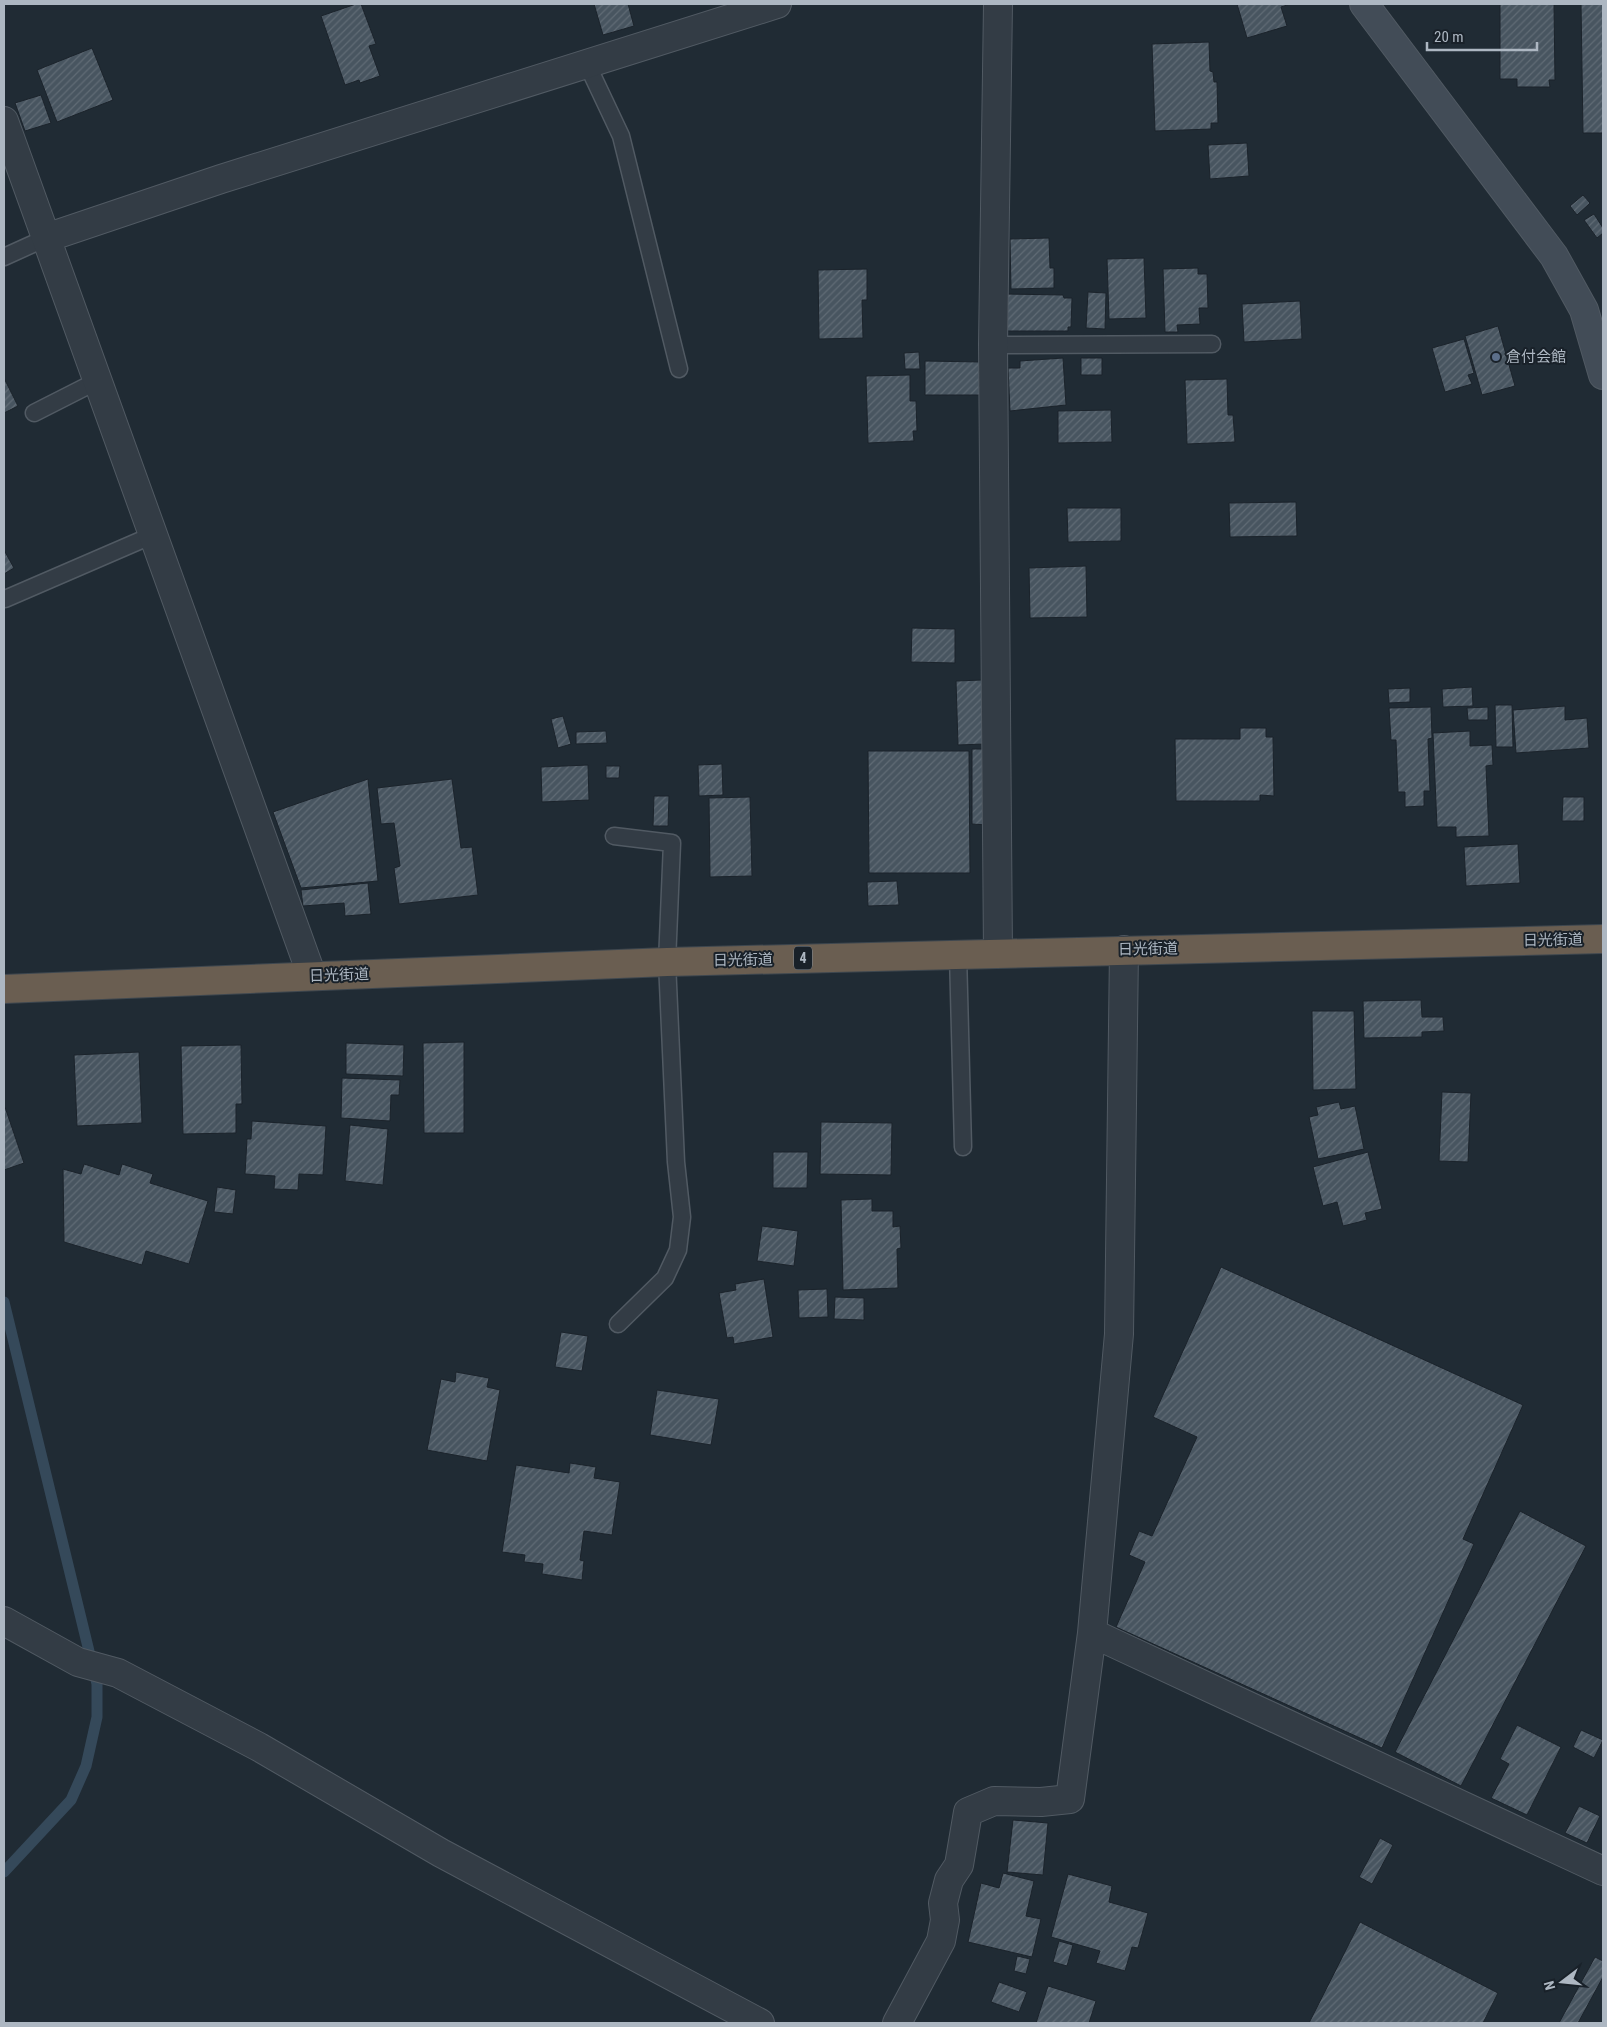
<svg xmlns="http://www.w3.org/2000/svg" width="1607" height="2027" viewBox="0 0 1607 2027" font-family="'Roboto Condensed','Noto Sans JP',sans-serif">
	<style>
		.lines { fill: none; stroke-linecap: round; stroke-linejoin: round }
		.stream { stroke: #35495a; stroke-width: 11 }
		.building { fill: url(#building-hatch); stroke: #1b232b }
		.lane-casing { stroke: #515a63; stroke-width: 19 }
		.street-casing { stroke: #515a63; stroke-width: 30 }
		.secondary-casing { stroke: #515a63; stroke-width: 30 }
		.highway-casing { stroke: #3e474f; stroke-width: 30 }
		.lane { stroke: #333c45; stroke-width: 16 }
		.street { stroke: #333c45; stroke-width: 28 }
		.secondary { stroke: #424c57; stroke-width: 28 }
		.highway { stroke: #6a5e51; stroke-width: 28 }
		.service-dot { fill: #5c6f8a; stroke: #192129; stroke-width: 2 }
		.labels { text-anchor: middle; dominant-baseline: central; stroke-width: 4; stroke-linejoin: round; paint-order: stroke }
		.shield { fill: #192129; stroke: #818a94; stroke-width: 1 }
		.shield-label { font-size: 14px; font-weight: bold; fill: #adb7c2 }
		.poi-label { font-size: 15px; fill: #adb7c2; stroke: #192129; text-anchor: start }
		.street-label { font-size: 15px; fill: #adb7c2; stroke: #192129 }
	</style>
	<defs>
		<pattern id="building-hatch" width="6" height="6" patternUnits="userSpaceOnUse" patternTransform="scale(1.25)"><rect width="6" height="6" fill="#485560"/><path d="M-1 1l2-2M0 6l6-6M5 7l2-2" fill="none" stroke="#606b75"/></pattern>
	</defs>
	<rect width="100%" height="100%" fill="#202b34"/>
	<g class="lines">
		<!-- stream -->
		<path class="stream" d="M4 1302 97 1684V1717L86 1766 71 1800 4 1872"/>
	</g>
	<!-- building -->
	<path class="building" d="M356 4H361L376 44 369 46 380 76 360 83 359 80 345 85 321 16Z
		M594 4H628L634 26 603 35Z
		M1237 4H1290L1281 7 1287 26 1247 38Z
		M1500 4H1554L1555 80H1549L1550 87H1517V79H1500Z
		M1581 4H1603V133H1583Z
		M1209 42 1210 71 1213 72 1214 82H1217L1218 123H1211V129L1155 131 1152 44Z
		M92 48 113 100 57 122 37 70Z
		M41 95 51 123 25 131 15 103Z
		M1247 143 1249 176 1210 179 1208 145Z
		M1583 195 1590 203 1577 215 1570 206Z
		M1594 214 1603 228V233L1597 238 1584 220Z
		M1049 238 1050 268H1054V288L1011 289 1010 239Z
		M1144 258 1146 318 1109 319 1107 259Z
		M1198 268V274H1207L1208 308H1199L1200 324 1177 325 1178 332H1165L1163 269Z
		M867 269V300H862L863 338 819 339 818 270Z
		M1088 292 1106 293 1105 329 1086 328Z
		M1005 294 1063 295 1064 298H1072L1071 327H1068V331H1005Z
		M1300 301 1302 339 1244 342 1242 304Z
		M1498 326 1515 386 1482 395 1465 336Z
		M1464 339 1474 373 1468 375 1472 384 1445 392 1432 348Z
		M919 352 920 369H905L904 353Z
		M1063 358 1066 405 1010 411 1008 368H1020V361Z
		M1081 358H1102V375H1081Z
		M925 361 981 362 980 395H925Z
		M910 375V401H916L917 431H913L914 441 868 443 866 376Z
		M4 378 18 406 4 413Z
		M1227 379 1228 415H1233L1235 442 1187 444 1185 380Z
		M1111 410 1112 442 1058 443V411Z
		M1296 502 1297 536 1230 537 1229 503Z
		M1067 508H1121V541L1068 542Z
		M4 550 14 568 4 574Z
		M1086 566 1087 617 1030 618 1029 568Z
		M912 628 955 629V663L911 662Z
		M982 680 984 744 958 745 956 681Z
		M1472 687 1473 706 1443 707 1442 689Z
		M1410 688V702L1389 703 1388 689Z
		M1495 705H1512L1513 747H1496Z
		M1565 706V720L1587 718 1589 748 1516 753 1513 710Z
		M1431 707 1432 738 1428 739 1430 791H1424V806L1405 807V792H1398L1396 740H1391L1389 708Z
		M1488 707V720H1468L1467 708Z
		M563 716 571 744 558 748 551 719Z
		M1240 728H1266V737H1273L1274 796 1260 795V801H1176L1175 739H1240Z
		M606 731 607 743 576 744V732Z
		M1470 731V746L1492 745 1493 765 1486 766 1489 836 1456 837V827H1437L1433 733Z
		M972 749H987V825L972 824Z
		M868 751H969L970 873H869Z
		M722 764 723 795 699 796 698 765Z
		M588 765 589 800 542 802 541 767Z
		M606 766H620L619 778H606Z
		M368 779 378 881 301 888 273 812Z
		M452 779 461 848 472 847 478 895 399 904 394 868 400 866 394 823 381 824 377 788Z
		M654 796H669L668 826H653Z
		M750 797 752 876 710 877 709 798Z
		M1563 797H1584V821H1562Z
		M1518 844 1520 883 1466 886 1464 847Z
		M897 881 899 905 868 906 867 882Z
		M368 883 371 914 345 916 344 903 303 906 301 890Z
		M1421 1000 1422 1017H1443L1444 1031 1422 1032V1037L1364 1038 1363 1001Z
		M1312 1011H1354L1356 1089 1313 1090Z
		M464 1042V1133H424L423 1043Z
		M346 1043 404 1045 403 1076 346 1074Z
		M241 1045 242 1104H236V1133L183 1134 181 1046Z
		M139 1052 142 1123 77 1126 74 1055Z
		M342 1078 400 1080 399 1095H391L390 1121 341 1118Z
		M1442 1092 1471 1093 1468 1162 1439 1161Z
		M1339 1102 1341 1109 1355 1106 1364 1149 1318 1159 1309 1117 1318 1115 1316 1107Z
		M5 1107 24 1163 4 1170V1108Z
		M252 1121 326 1126 323 1175 299 1174 298 1190 274 1189 275 1176 245 1174 247 1139H251Z
		M821 1122 892 1123 891 1175 820 1174Z
		M350 1125 388 1129 383 1185 345 1181Z
		M773 1152H808L807 1188H773Z
		M1368 1152 1382 1209 1365 1213 1367 1220 1343 1226 1337 1202 1323 1206 1313 1167Z
		M84 1164 119 1175 122 1164 153 1174 150 1183 208 1201 189 1264 146 1251 142 1265 64 1242 63 1169 81 1174Z
		M217 1187 236 1190 233 1214 214 1212Z
		M872 1199V1211H893V1227L900 1226 901 1248 897 1249 898 1288 843 1290 841 1200Z
		M762 1226 798 1231 794 1266 757 1261Z
		M1221 1267 1523 1405 1463 1539 1474 1544 1382 1748 1116 1627 1145 1562 1129 1555 1139 1531 1152 1536 1197 1437 1153 1417Z
		M764 1279 773 1337 734 1344 733 1337 727 1338 719 1293 736 1290 735 1284Z
		M827 1289 828 1317 799 1318 798 1290Z
		M835 1297 864 1298V1320L834 1319Z
		M561 1332 588 1336 582 1371 555 1367Z
		M456 1372 489 1378 487 1387 500 1390 487 1461 427 1450 441 1379 455 1382Z
		M657 1390 719 1399 711 1445 650 1435Z
		M570 1463 596 1467 594 1478 620 1482 612 1535 584 1531 580 1560 584 1561 582 1580 542 1574 543 1564 524 1562 525 1555 502 1552 516 1465 569 1473Z
		M1520 1511 1586 1546 1461 1786 1395 1752Z
		M1517 1725 1561 1747 1527 1815 1491 1798 1509 1764 1500 1759Z
		M1581 1730 1603 1740 1594 1758 1573 1747Z
		M1579 1806 1600 1816 1587 1843 1565 1833Z
		M1013 1820 1048 1823 1043 1875 1007 1872Z
		M1380 1838 1393 1845 1372 1884 1359 1877Z
		M1003 1873 1034 1881 1026 1916 1041 1919 1032 1957 968 1942 981 1883 999 1888Z
		M1068 1874 1112 1886 1109 1902 1148 1913 1138 1948 1132 1947 1125 1971 1096 1963 1100 1951 1051 1937Z
		M1360 1922 1498 1993 1483 2023H1309Z
		M1059 1941 1073 1945 1067 1966 1053 1962Z
		M1017 1956 1030 1959 1026 1974 1014 1971Z
		M1595 1957 1603 1961V1977L1578 2023H1559Z
		M999 1982 1027 1992 1019 2012 991 2002Z
		M1048 1986 1096 2001 1089 2023H1036Z"/>
	<g class="lines">
		<defs>
			<path id="lane" d="M587 64 621 136 679 369
				M4 257 46 238
				M993 345 1212 344
				M34 413 97 381
				M5 599 153 535
				M614 836 672 843 667 962 676 1162 682 1217 678 1250 665 1278 618 1324
				M958 954 963 1147"/>
			<path id="street" d="M998 4 993 345 998 953
				M4 121 312 976
				M46 238 221 179 777 4
				M1124 950 1119 1334 1092 1633 1603 1871
				M4 1621 78 1662 118 1673 259 1747 441 1853 760 2023
				M897 2023 941 1941 945 1920 943 1903 949 1880 959 1865 968 1812 994 1801 1041 1802 1070 1799 1092 1633"/>
			<path id="secondary" d="M1364 4 1554 256 1584 310 1603 375"/>
			<path id="highway" d="M4 989 667 962 1603 939"/>
		</defs>
		<!-- lane casing -->
		<use href="#lane" class="lane-casing"/>
		<!-- street casing -->
		<use href="#street" class="street-casing"/>
		<!-- secondary casing -->
		<use href="#secondary" class="secondary-casing"/>
		<!-- highway casing -->
		<use href="#highway" class="highway-casing"/>
		<!-- lane -->
		<use href="#lane" class="lane"/>
		<!-- street -->
		<use href="#street" class="street"/>
		<!-- secondary -->
		<use href="#secondary" class="secondary"/>
		<!-- highway -->
		<use href="#highway" class="highway"/>
	</g>
	<!-- markers -->
	<circle class="service-dot" cx="1496" cy="357" r="5"/>
	<g class="labels">
		<!-- shield labels -->
		<rect class="shield" x="794" y="946.5" width="18" height="23" rx="4"/>
		<g class="shield-label">
			<text x="803" y="958">4</text>
		</g>
		<!-- poi labels -->
		<g class="poi-label">
			<text x="1506" y="357">倉付会館</text>
		</g>
		<!-- street labels -->
		<g class="street-label">
			<text transform="translate(1553 940) rotate(-1)">日光街道</text>
			<text transform="translate(1148 949) rotate(-1)">日光街道</text>
			<text transform="translate(743 960) rotate(-1)">日光街道</text>
			<text transform="translate(339 975) rotate(-2)">日光街道</text>
		</g>
	</g>
	<!-- border -->
	<rect width="1607" height="2027" fill="none" stroke="#adb7c2" stroke-width="10"/>
	<!-- north arrow -->
	<g transform="translate(1562 1982) rotate(254)" stroke="#192129" stroke-width="4" paint-order="stroke">
	<path d="M0-4L9 19L0 12L-9 19Z" fill="#adb7c2"/>
	<text y="-8" font-size="14" font-weight="bold" text-anchor="middle" fill="#adb7c2">N</text>
	</g>
	<!-- scale -->
	<path d="M1427 42v8h110v-8" fill="none" stroke="#adb7c2" stroke-width="2.5"/>
	<text x="1434" y="42" font-size="15" fill="#adb7c2" stroke="#192129" stroke-width="4" paint-order="stroke">20 m</text>
</svg>
